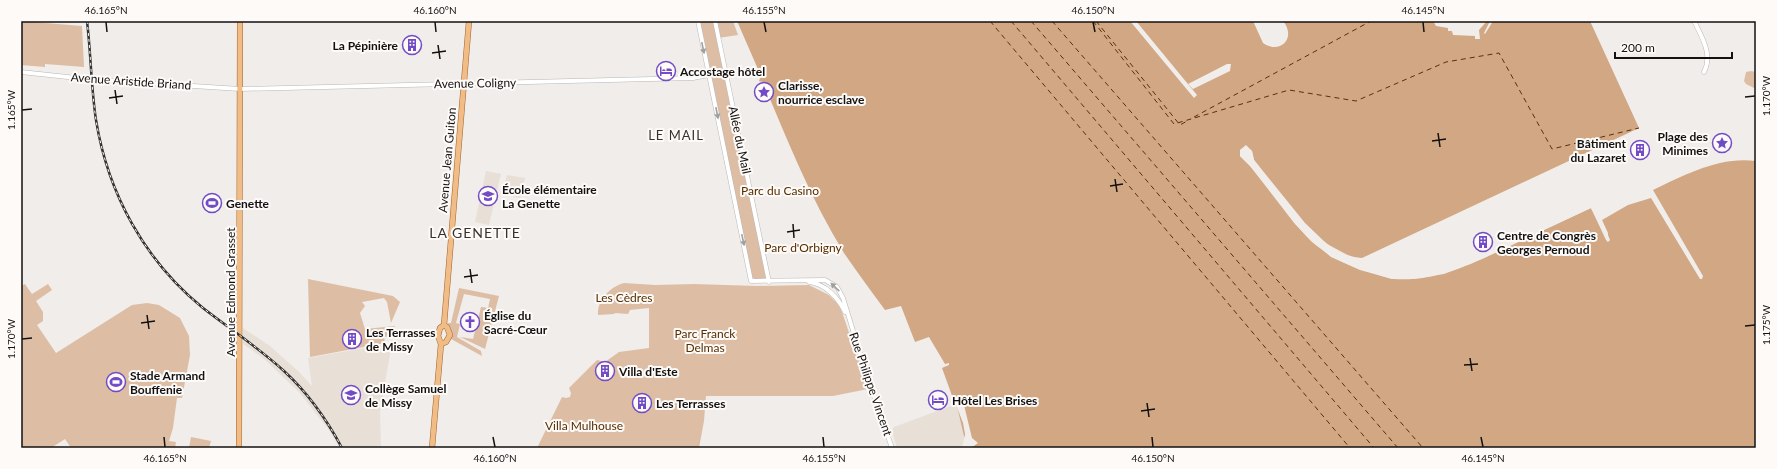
<svg xmlns="http://www.w3.org/2000/svg" width="1777" height="469" viewBox="0 0 1777 469" font-family="Lato,sans-serif">
	<style>
		.built { fill: #e8dfd7 }
		.green { fill: #ddbea5 }
		.water { fill: #d2a783; fill-rule: evenodd }
		.pier { fill: #f0edea }
		.lines { fill: none; stroke-linecap: round; stroke-linejoin: round }
		.ferry { stroke: #5a3104; stroke-width: 1; stroke-dasharray: 5 4; stroke-linecap: butt }
		.minor-casing { stroke: #bab7b5; stroke-width: 5 }
		.major-casing { stroke: #9e632a; stroke-width: 6 }
		.minor { stroke: #fff; stroke-width: 4 }
		.major { stroke: #f2bc87; stroke-width: 5 }
		.rail-casing { stroke: #333231; stroke-width: 2.5 }
		.rail { stroke: #fdfaf8; stroke-width: 1; stroke-dasharray: 3; stroke-linecap: butt }
		.minor-bridge-casing { stroke: #bab7b5; stroke-width: 5; stroke-linecap: butt }
		.minor-bridge { stroke: #fff; stroke-width: 4 }
		.oneway { fill: #a1a0a0 }
		.ticks { fill: none; stroke: #131211; stroke-width: 1.5 }
		.labels { text-anchor: middle; dominant-baseline: central; stroke-width: 4; stroke-linejoin: round; paint-order: stroke }
		.poi-label { font-size: 12px; font-weight: bold; fill: #131211; stroke: #fdfaf8; text-anchor: start }
		.street-label { font-size: 12px; fill: #131211; stroke: #fdfaf8 }
		.park-label { font-size: 12px; fill: #572e00; stroke: #fdfaf8 }
		.neighbourhood-label { font-size: 13px; letter-spacing: 1px; fill: #353331; stroke: #fdfaf8 }
		.quarter-label { font-size: 14px; letter-spacing: 1px; fill: #353331; stroke: #fdfaf8 }
		.neatline { fill: none; stroke: #131211; stroke-width: 1.5 }
		.ticks-label { font-size: 10px; text-anchor: middle; fill: #131211 }
	</style>
	<rect width="100%" height="100%" fill="#f0edea"/>
	<!-- built -->
	<path class="built" d="M486 171 501 174 489 225 475 222Z
		M507 175 525 178 520 198 502 194Z
		M243 328 270 346 299 372 312 386 308 358 392 343 380 412 381 448H340L329 430 299 392 263 358 243 344Z
		M956 404 965 434 962 448H897L892 431 894 427Z"/>
	<!-- green -->
	<path class="green" d="M21 21 82 26 84 67 45 64V67L21 65Z
		M699 21H714L723 69 710 72Z
		M715 21H733L738 35 718 38Z
		M1751 71 1756 72V87L1754 88 1746 84 1744 81 1746 72Z
		M725 74 766 278 755 279 751 277 711 77Z
		M308 279 393 296 400 302 391 323 387 302 384 298 362 302 365 306 360 313 365 329 395 326 390 336 384 337 385 343 310 357Z
		M624 283 655 285 694 284 757 286 809 285 829 295 840 306 868 389 833 396H706L704 421 699 448H537L562 397 566 398 570 397 571 393 569 388 597 360 605 362 619 352 649 348V308L630 310 628 314 615 313 614 314 598 315C597 300 610 287 624 283Z
		M25 284 32 294 48 284 52 290 36 301 43 312V321L37 325 56 353 132 305 147 303 159 305 180 318 189 336 190 355 182 398H177L173 428 169 441 176 442 175 448H71L65 439 51 448H21V286Z
		M459 288 499 296 485 349 460 337 473 339 481 307 488 308 490 299 464 294 456 323 460 324 457 337 481 351 482 356 451 339 452 333 448 323H451Z
		M191 437 211 441 209 448H189Z"/>
	<!-- water -->
	<path class="water" d="M737 21H1253L1263 43C1280 55 1297 38 1283 21H1433L1436 26 1448 28V31H1452L1453 35 1475 36V39H1480L1479 30 1487 21H1490L1484 33 1485 34 1493 21H1590L1639 128 1362 258C1319 256 1279 191 1254 160L1252 151 1246 146 1240 150V156C1268 181 1285 216 1312 242 1329 256 1349 267 1371 272 1378 274 1386 278 1394 279 1437 282 1474 263 1512 245 1538 233 1565 220 1591 208L1608 242V233L1602 220 1628 205 1651 198 1700 279H1702L1703 276 1653 190C1684 175 1720 156 1756 161V448H964L968 446 964 436 957 406 955 404 942 368 949 365V363L945 364 929 337 915 342 901 306 885 310C871 291 857 272 844 253 811 199 787 140 763 82L759 81 761 76ZM1227 64H1231L1230 71 1193 89 1188 84Z"/>
	<!-- pier -->
	<path class="pier" d="M1130 21H1136L1197 95 1194 98Z
		M1246 145 1252 151 1254 160 1305 223 1327 244 1355 259 1326 246 1303 225 1253 161 1251 152 1246 148 1242 151V155L1252 165 1296 223 1314 241 1332 255 1360 268 1393 277H1413L1443 272 1478 259 1591 206 1608 239 1600 220 1601 218 1610 240 1608 242 1606 240 1591 208 1479 260 1444 274 1413 279H1392L1360 270 1331 257 1313 242 1295 224 1250 166 1240 156V150Z
		M961 400 964 405 972 438 978 443 971 448H962L967 444 964 440 965 434 963 423 955 402Z"/>
	<g class="lines">
		<!-- ferry -->
		<path class="ferry" d="M990 21 1350 448
			M1011 21 1374 448
			M1031 21 1398 448
			M1052 21 1423 448
			M1093 21 1174 124 1289 90 1356 101 1446 62 1499 53 1552 149 1639 128
			M1096 21 1180 125 1189 120
			M1194 117 1371 21"/>
		<defs>
			<path id="minor" d="M698 21 751 281 825 280 837 287 843 298 867 376 892 448
				M715 21 769 282
				M1694 21C1702 37 1713 55 1704 72
				M21 72 86 79
				M99 80 240 89 693 78 709 75
				M809 282C825 284 838 297 845 312"/>
			<path id="major" d="M444 325 469 21
				M444 325 447 327 450 335 446 342 441 344 438 336 440 328Z
				M239 448 240 21
				M432 448 441 344"/>
		</defs>
		<!-- minor casing -->
		<use href="#minor" class="minor-casing"/>
		<!-- major casing -->
		<use href="#major" class="major-casing"/>
		<!-- minor -->
		<use href="#minor" class="minor"/>
		<!-- major -->
		<use href="#major" class="major"/>
		<defs>
			<path id="rail" d="M87 21C91 54 91 87 96 120 108 194 145 261 203 308 230 329 259 348 284 371 308 393 327 420 342 448"/>
		</defs>
		<!-- rail casing -->
		<use href="#rail" class="rail-casing"/>
		<!-- rail -->
		<use href="#rail" class="rail"/>
		<defs>
			<path id="minor-bridge" d="M86 79 99 80"/>
		</defs>
		<!-- minor-bridge casing -->
		<use href="#minor-bridge" class="minor-bridge-casing"/>
		<!-- minor-bridge -->
		<use href="#minor-bridge" class="minor-bridge"/>
	</g>
	<!-- one-way arrows -->
	<defs><path id="oneway-solid" d="M-6-.8H1V-3.2L6.5 0L1 3.2V.8H-6Z"/></defs>
	<g class="oneway">
		<use href="#oneway-solid" transform="translate(703 48) rotate(78)"/>
		<use href="#oneway-solid" transform="translate(717 113) rotate(79)"/>
		<use href="#oneway-solid" transform="translate(743 240) rotate(78)"/>
		<use href="#oneway-solid" transform="translate(835 287) rotate(-136)"/>
	</g>
	<!-- ticks -->
	<path class="ticks" d="M106 22 107 32M435 22 436 32M764 22 766 32M1093 22 1095 32M1423 22 1424 32M438 45 440 59M432 53 446 51M115 90 117 104M1745 97 1755 96M109 98 123 96M22 110 32 109M1438 133 1440 147M1432 141 1446 139M1115 179 1117 192M1110 186 1123 184M793 224 794 238M787 232 800 230M470 269 472 283M464 277 478 275M147 315 149 329M141 323 155 321M1745 326 1755 325M22 339 32 338M1470 358 1472 371M1464 365 1478 364M1147 403 1149 417M1141 411 1155 409M164 437 165 447M493 437 495 447M823 437 824 447M1152 437 1153 447M1481 437 1483 447"/>
	<!-- icons -->
	<defs>
		<symbol id="building-ring" viewBox="-11 -11 22 22"><circle r="9.5" fill="#fdfaf8" stroke="#724cc5" stroke-width="1.5"/><path d="M-4-6H4V6H1V3H-1V6H-4ZM-2.5-4.3h1.7v1.8h-1.7ZM.8-4.3h1.7v1.8H.8ZM-2.5-1h1.7V.8h-1.7ZM.8-1h1.7V.8H.8Z" fill="#724cc5"/></symbol>
		<symbol id="hotel-ring" viewBox="-11 -11 22 22"><circle r="9.5" fill="#fdfaf8" stroke="#724cc5" stroke-width="1.5"/><path d="M-6-4.5h1.5V1H6V5H4.5V3h-9V5H-6ZM-4 0a1.8 1.8 0 1 1 3.6 0ZM.5 0V-2.5h3Q6-2.5 6 0Z" fill="#724cc5"/></symbol>
		<symbol id="sight-ring" viewBox="-11 -11 22 22"><circle r="9.5" fill="#fdfaf8" stroke="#724cc5" stroke-width="1.5"/><path d="M0-6L1.8-2.2L6-1.7L2.9 1.2L3.7 5.4L0 3.3L-3.7 5.4L-2.9 1.2L-6-1.7L-1.8-2.2Z" fill="#724cc5"/></symbol>
		<symbol id="school-ring" viewBox="-11 -11 22 22"><circle r="9.5" fill="#fdfaf8" stroke="#724cc5" stroke-width="1.5"/><path d="M0-5L7-2L0 1L-7-2ZM-4 1L0 2.5L4 1V4Q0 6-4 4Z" fill="#724cc5"/></symbol>
		<symbol id="stadium-ring" viewBox="-11 -11 22 22"><circle r="9.5" fill="#fdfaf8" stroke="#724cc5" stroke-width="1.5"/><path d="M0-5a6.5 5 0 1 0 0 10a6.5 5 0 1 0 0-10ZM-3.5-1.8h7v3.6h-7Z" fill="#724cc5"/></symbol>
		<symbol id="church-ring" viewBox="-11 -11 22 22"><circle r="9.5" fill="#fdfaf8" stroke="#724cc5" stroke-width="1.5"/><path d="M-1.2-6h2.4v3.5h3.3v2.4h-3.3V6h-2.4V-.1h-3.3v-2.4h3.3Z" fill="#724cc5"/></symbol>
	</defs>
	<g fill-rule="evenodd">
		<use href="#building-ring" x="401" y="34" width="22" height="22"/>
		<use href="#hotel-ring" x="655" y="60" width="22" height="22"/>
		<use href="#sight-ring" x="753" y="81" width="22" height="22"/>
		<use href="#sight-ring" x="1711" y="132" width="22" height="22"/>
		<use href="#building-ring" x="1629" y="139" width="22" height="22"/>
		<use href="#school-ring" x="477" y="185" width="22" height="22"/>
		<use href="#stadium-ring" x="201" y="192" width="22" height="22"/>
		<use href="#building-ring" x="1472" y="231" width="22" height="22"/>
		<use href="#church-ring" x="459" y="311" width="22" height="22"/>
		<use href="#building-ring" x="341" y="328" width="22" height="22"/>
		<use href="#building-ring" x="594" y="360" width="22" height="22"/>
		<use href="#stadium-ring" x="105" y="371" width="22" height="22"/>
		<use href="#school-ring" x="340" y="384" width="22" height="22"/>
		<use href="#hotel-ring" x="927" y="389" width="22" height="22"/>
		<use href="#building-ring" x="631" y="392" width="22" height="22"/>
	</g>
	<g class="labels">
		<!-- poi labels -->
		<g class="poi-label">
			<text x="398" y="45" text-anchor="end">La Pépinière</text>
			<text x="680" y="71">Accostage hôtel</text>
			<text x="778" y="85">Clarisse,<tspan x="778" dy="14">nourrice esclave</tspan></text>
			<text x="1708" y="136" text-anchor="end">Plage des<tspan x="1708" dy="14">Minimes</tspan></text>
			<text x="1626" y="143" text-anchor="end">Bâtiment<tspan x="1626" dy="14">du Lazaret</tspan></text>
			<text x="502" y="189">École élémentaire<tspan x="502" dy="14">La Genette</tspan></text>
			<text x="226" y="203">Genette</text>
			<text x="1497" y="235">Centre de Congrès<tspan x="1497" dy="14">Georges Pernoud</tspan></text>
			<text x="484" y="315">Église du<tspan x="484" dy="14">Sacré-Cœur</tspan></text>
			<text x="366" y="332">Les Terrasses<tspan x="366" dy="14">de Missy</tspan></text>
			<text x="619" y="371">Villa d'Este</text>
			<text x="130" y="375">Stade Armand<tspan x="130" dy="14">Bouffenie</tspan></text>
			<text x="365" y="388">Collège Samuel<tspan x="365" dy="14">de Missy</tspan></text>
			<text x="952" y="400">Hôtel Les Brises</text>
			<text x="656" y="403">Les Terrasses</text>
		</g>
		<!-- street labels -->
		<g class="street-label">
			<text transform="translate(131 81) rotate(4)">Avenue Aristide Briand</text>
			<text transform="translate(475 83) rotate(-1)">Avenue Coligny</text>
			<text transform="translate(740 140) rotate(78)">Allée du Mail</text>
			<text transform="translate(447 160) rotate(-85)">Avenue Jean Guiton</text>
			<text transform="translate(230 292) rotate(-90)">Avenue Edmond Grasset</text>
			<text transform="translate(871 384) rotate(71)">Rue Philippe Vincent</text>
		</g>
		<!-- park labels -->
		<g class="park-label">
			<text x="780" y="190">Parc du Casino</text>
			<text x="803" y="247">Parc d'Orbigny</text>
			<text x="624" y="297">Les Cèdres</text>
			<text x="705" y="333">Parc Franck<tspan x="705" dy="14">Delmas</tspan></text>
			<text x="584" y="425">Villa Mulhouse</text>
		</g>
		<!-- neighbourhood labels -->
		<g class="neighbourhood-label">
			<text x="676" y="135">LE MAIL</text>
		</g>
		<!-- quarter labels -->
		<g class="quarter-label">
			<text x="475" y="232">LA GENETTE</text>
		</g>
	</g>
	<!-- border -->
	<rect width="1777" height="469" fill="none" stroke="#fdfaf8" stroke-width="44"/>
	<!-- scale -->
	<path d="M1615 52v6h117v-6" fill="none" stroke="#131211" stroke-width="2"/>
	<text x="1621" y="52" font-size="12" fill="#131211" stroke="#fdfaf8" stroke-width="3" paint-order="stroke">200 m</text>
	<rect x="22" y="22" width="1733" height="425" class="neatline"/>
	<g class="ticks-label">
		<text x="106" y="14">46.165°N</text>
		<text x="435" y="14">46.160°N</text>
		<text x="764" y="14">46.155°N</text>
		<text x="1093" y="14">46.150°N</text>
		<text x="1423" y="14">46.145°N</text>
		<text transform="translate(1766 96) rotate(-90)" y="4">1.170°W</text>
		<text transform="translate(11 110) rotate(-90)" y="4">1.165°W</text>
		<text transform="translate(1766 325) rotate(-90)" y="4">1.175°W</text>
		<text transform="translate(11 339) rotate(-90)" y="4">1.170°W</text>
		<text x="165" y="462">46.165°N</text>
		<text x="495" y="462">46.160°N</text>
		<text x="824" y="462">46.155°N</text>
		<text x="1153" y="462">46.150°N</text>
		<text x="1483" y="462">46.145°N</text>
	</g>
</svg>
